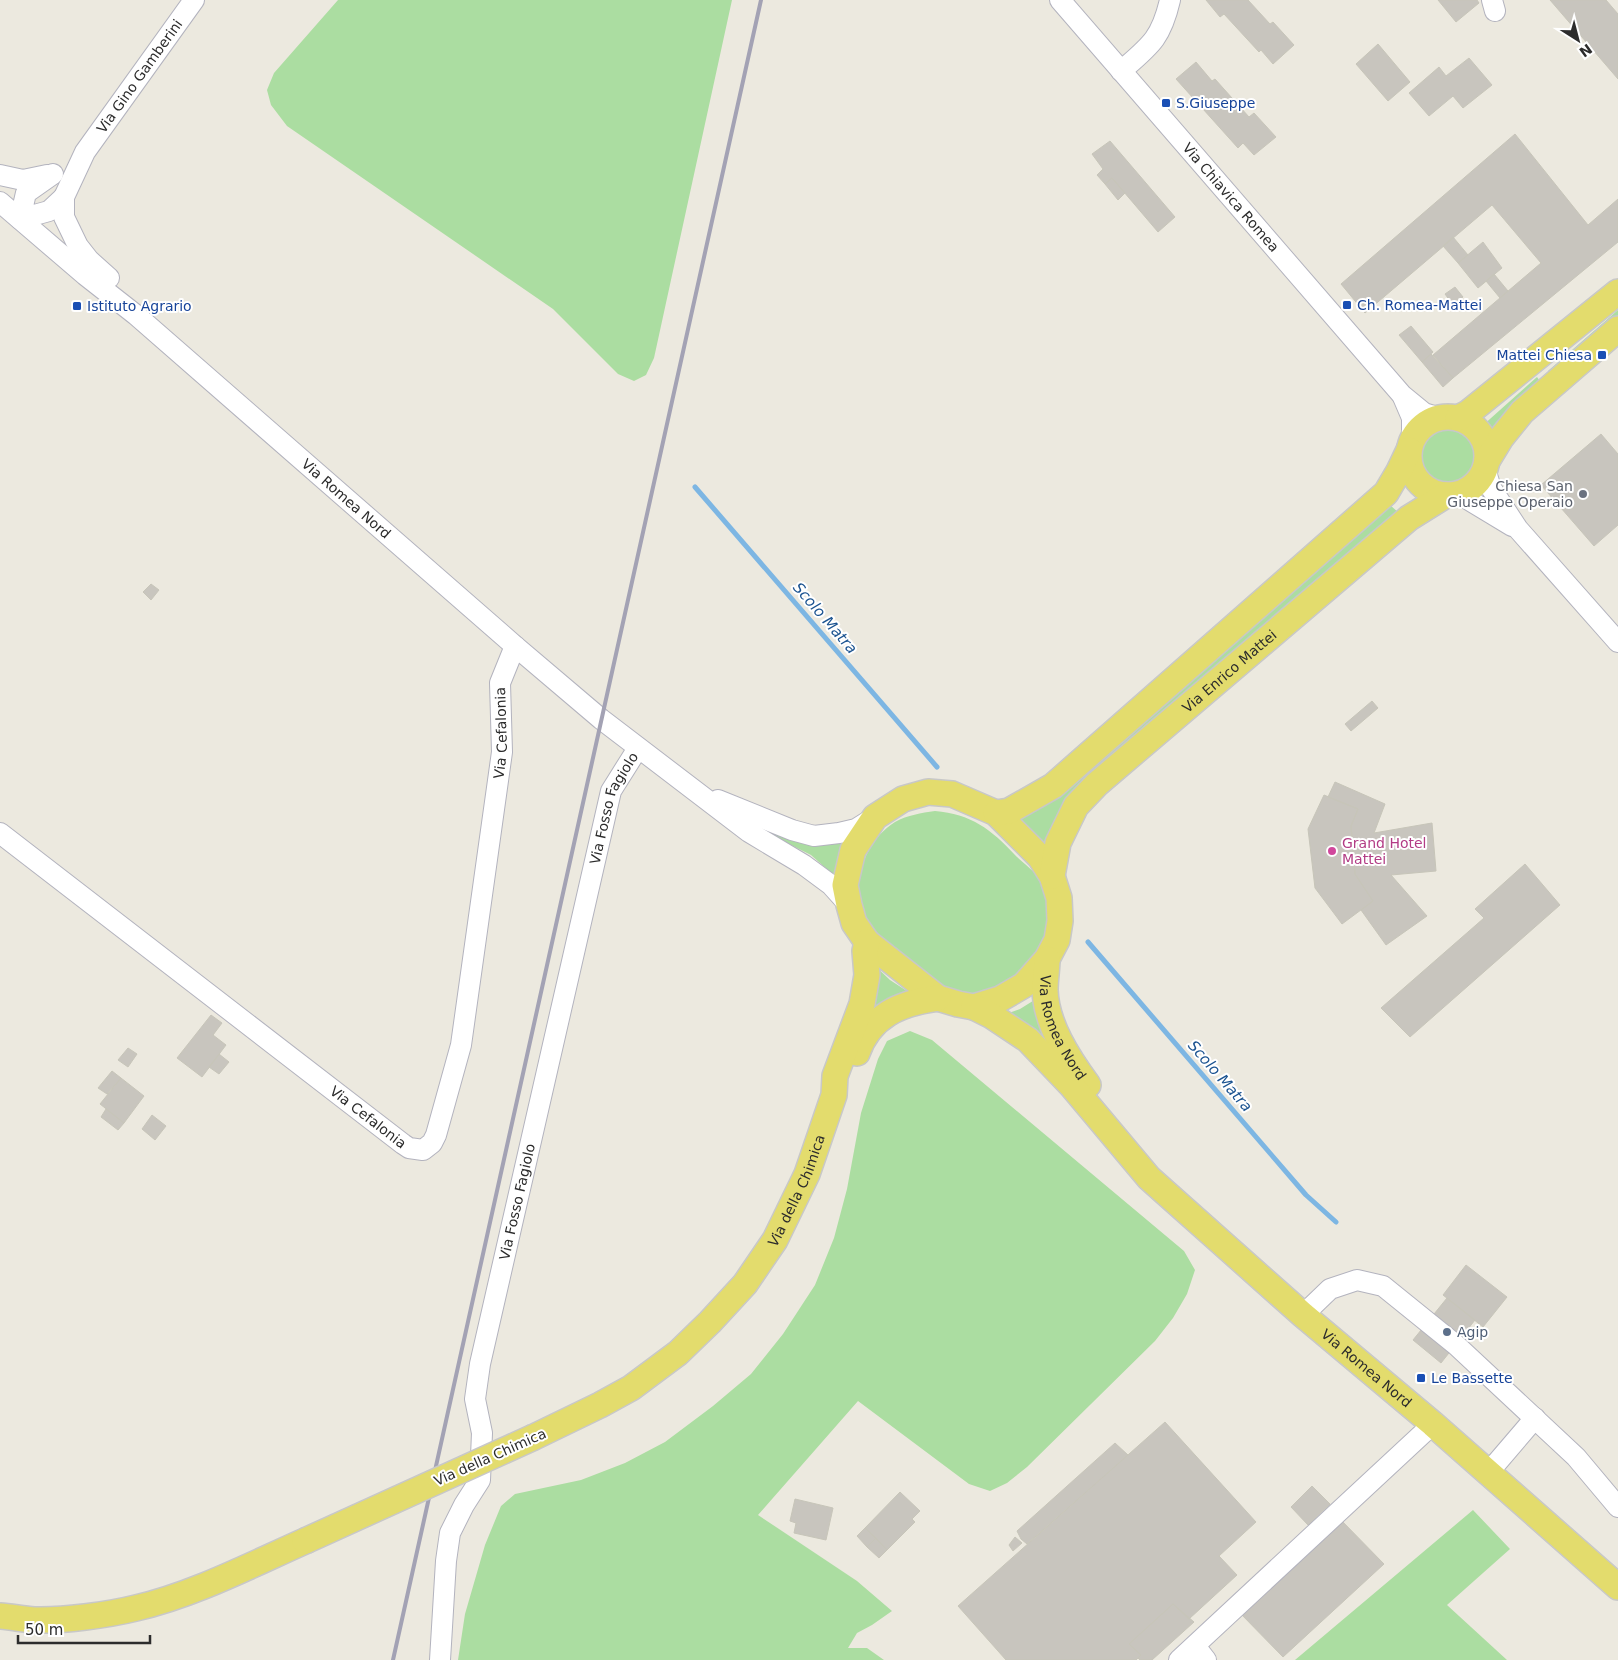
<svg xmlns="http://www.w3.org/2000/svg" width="1618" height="1660" viewBox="0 0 1618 1660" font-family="'DejaVu Sans',sans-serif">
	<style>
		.green { fill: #abdda1 }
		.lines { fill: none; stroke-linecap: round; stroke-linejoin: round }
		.stream { stroke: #7db6e3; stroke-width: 5 }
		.building { fill: #c8c5be; stroke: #c7c5b9 }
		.minor-casing { stroke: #b3b3be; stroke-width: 22 }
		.major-casing { stroke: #c8c8c8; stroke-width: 28 }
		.minor { stroke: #fff; stroke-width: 20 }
		.major { stroke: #e3dc6d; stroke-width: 25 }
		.rail { stroke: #a3a2b4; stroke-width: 4 }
		.major-bridge-casing { stroke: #c8c8c8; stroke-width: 28; stroke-linecap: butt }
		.major-bridge { stroke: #e3dc6d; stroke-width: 25 }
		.transit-dot { fill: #1a4fb4; stroke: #fff; stroke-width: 2 }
		.worship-dot { fill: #6b7280; stroke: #fff; stroke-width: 2 }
		.hotel-dot { fill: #d1479c; stroke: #fff; stroke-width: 2 }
		.service-dot { fill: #5c6f8a; stroke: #fff; stroke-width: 2 }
		.labels { text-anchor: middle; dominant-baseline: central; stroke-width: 4; stroke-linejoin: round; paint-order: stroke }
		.street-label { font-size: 14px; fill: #2c2c2c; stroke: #fff }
		.transit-label { font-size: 14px; fill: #164399; stroke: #fff; text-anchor: start }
		.worship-label { font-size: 14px; fill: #5b616d; stroke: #fff; text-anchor: end }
		.hotel-label { font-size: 14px; fill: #b23c85; stroke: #fff; text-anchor: start }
		.service-label { font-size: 14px; fill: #4e5e75; stroke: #fff; text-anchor: start }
		.water-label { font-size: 15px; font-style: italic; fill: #1b5390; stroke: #fff }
	</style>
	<rect width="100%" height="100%" fill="#ece9df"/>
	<!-- green -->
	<path class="green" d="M338 0H732L654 358 646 375 634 381 618 374 553 309 287 126 271 105 267 90 274 73Z
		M1618 310V321L1553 377 1548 371Z
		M1537 377 1542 384 1491 441 1481 427Z
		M1421 456a27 27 0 1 1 54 0a27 27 0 1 1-54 0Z
		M1390 505 1399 513 1087 784 1052 856 1016 822 1072 782Z
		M935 811C971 814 991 829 1015 855 1023 863 1036 872 1041 882 1060 917 1042 956 1013 979 989 997 963 998 936 985 925 980 915 969 905 962 887 948 871 933 862 911 851 880 867 839 895 822 908 815 921 813 935 811Z
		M741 817 850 837 838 879 811 855 757 828Z
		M871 962 890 980 913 995 862 1023Z
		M1036 999 1062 1067 1003 1015 1020 1009Z
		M910 1031 932 1040 1184 1251 1195 1270 1187 1294 1173 1318 1155 1341 1027 1467 1007 1483 990 1491 969 1484 858 1401 758 1515 857 1581 892 1611 872 1625 857 1633 848 1648H867L884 1660H458L465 1614 485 1545 501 1506 515 1494 581 1480 625 1463 665 1442 713 1406 751 1374 783 1334 815 1285 834 1238 847 1189 861 1113 878 1059 887 1041Z
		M1473 1510 1510 1549 1447 1605 1507 1660H1295Z"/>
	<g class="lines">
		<!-- stream -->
		<path class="stream" d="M695 487 937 767
			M1088 942 1306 1195 1336 1222"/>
	</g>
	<!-- building -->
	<path class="building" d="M1206 0H1248L1270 24 1273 22 1294 45 1273 64 1261 50 1259 52 1224 14 1220 17Z
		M1438 0H1477L1479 3 1456 22Z
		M1550 0H1606L1618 14V79Z
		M1378 44 1410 82 1388 101 1356 64Z
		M1469 58 1492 85 1463 108 1453 96 1429 116 1409 93 1439 67 1446 76Z
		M1196 62 1212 81 1215 79 1249 117 1254 113 1276 137 1254 155 1243 143 1238 148 1176 79Z
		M1515 134 1588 225 1618 199V242L1453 378 1433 355 1541 263 1492 205 1365 313 1341 284Z
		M1110 141 1175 217 1158 232 1112 178 1105 184 1097 175 1103 169 1092 154Z
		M1112 178 1125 193 1118 200 1105 184Z
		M1453 237 1468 255 1458 263 1443 246Z
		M1483 242 1502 268 1478 288 1458 263Z
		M1494 274 1508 291 1500 298 1486 281Z
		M1455 287 1463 297 1453 305 1445 294Z
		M1411 326 1433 352 1422 362 1399 335Z
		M1431 354 1453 378 1443 387 1422 362Z
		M1601 434 1618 454V525L1594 546 1541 485Z
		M151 584 159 590 151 600 143 592Z
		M1372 701 1378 708 1351 731 1345 724Z
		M1335 782 1385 804 1374 833 1432 823 1436 871 1391 875 1427 916 1386 945 1361 910 1373 901 1355 874 1351 826 1358 809 1328 797Z
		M1324 795 1358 809 1351 826 1355 874 1373 901 1342 924 1315 888 1308 829Z
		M1525 864 1560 905 1410 1037 1381 1008 1484 918 1475 909Z
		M211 1015 222 1023 213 1035 226 1045 202 1077 177 1058Z
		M128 1048 137 1054 128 1067 118 1060Z
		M219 1054 229 1062 219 1074 209 1067Z
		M112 1071 121 1078 107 1094 98 1088Z
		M121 1078 144 1096 124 1123 100 1104Z
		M106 1109 124 1123 118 1130 101 1117Z
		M152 1115 166 1126 155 1140 142 1129Z
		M1466 1265 1507 1297 1483 1327 1443 1295Z
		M1447 1298 1475 1320 1441 1363 1413 1340Z
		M1165 1422 1256 1522 1219 1556 1237 1575 1189 1619 1173 1604 1129 1644 1141 1655 1136 1660H1006L958 1606Z
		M1115 1443 1128 1455 1027 1544 1021 1539 1017 1531Z
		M1312 1486 1330 1504 1308 1525 1291 1507Z
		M900 1492 920 1511 912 1519 915 1522 887 1550 865 1528Z
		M795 1499 833 1508 826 1540 794 1533 796 1523 790 1521Z
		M1340 1519 1384 1564 1283 1657 1240 1613Z
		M865 1528 876 1538 867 1547 857 1536Z
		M1015 1537 1022 1543 1013 1551 1009 1545Z
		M876 1538 887 1550 879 1558 867 1547Z
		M1173 1604 1194 1622 1152 1660H1140L1138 1658 1141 1655 1129 1644Z"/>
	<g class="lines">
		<defs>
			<g id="minor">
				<path id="s1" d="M1060 0 1402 395 1424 413 1440 418"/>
				<path d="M1492 0 1495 11"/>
				<path d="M1121 71C1150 46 1161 39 1170 0"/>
				<path d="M53 174 26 193 20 219 49 211 64 197"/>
				<path d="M0 175 23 180 47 175"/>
				<path id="s2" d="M0 202 85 275 136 315 515 646 601 719 749 832 804 865 831 885 849 905"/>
				<path id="s3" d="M109 278 89 260 78 246 64 217V197L85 152 194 0"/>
				<path d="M1403 397 1412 418V439"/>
				<path d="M1485 469 1491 488 1518 529 1618 642"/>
				<path d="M1459 494 1512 526"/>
				<path d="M718 800 792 830 814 836 839 833 856 829 875 817"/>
				<path id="s4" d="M0 833 403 1144 409 1148 423 1150 432 1143 436 1135 461 1045 502 752 500 683 515 646"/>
				<path d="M1303 1315 1330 1289 1357 1280 1383 1286 1456 1345 1576 1457 1618 1507"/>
				<path d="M1488 1473 1535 1418"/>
				<path d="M1195 1646 1206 1660"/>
				<path id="s5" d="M440 1660 446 1561 450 1533 464 1505 480 1480 482 1433 475 1399 480 1364 611 791 638 748"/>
				<path d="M1179 1660 1433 1424"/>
			</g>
			<g id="major">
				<circle cx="1448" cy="456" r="39"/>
				<path d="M1458 418 1468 413 1618 292"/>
				<path d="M1487 461 1501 438 1522 412 1618 329"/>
				<path d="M928 792 952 794 996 813 1040 857 1052 876 1059 898 1060 921 1057 940 1047 959 1024 985 1000 999 974 1007 958 1004 938 998 867 942 854 923 849 905 845 885 853 850 875 817 903 799Z"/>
				<path d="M996 813 1009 811 1053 786 1386 493 1399 471 1409 450"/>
				<path id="s6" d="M1052 876 1058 843 1076 806 1097 784 1409 518 1446 495"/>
				<path id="s7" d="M1047 959C1047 969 1045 980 1045 990 1046 1024 1068 1058 1088 1085"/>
				<path id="s8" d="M974 1007 992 1016 1028 1040 1071 1085 1149 1178 1303 1315 1433 1424 1618 1587"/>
				<path d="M857 1053C870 1016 900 1003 938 998"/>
				<path id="s9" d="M534 1437 600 1405 631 1388 678 1353 710 1322 745 1284 775 1240 807 1174 834 1095 835 1076 862 1004 867 975 865 951 867 942"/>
				<path d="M0 1616C11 1617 23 1619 34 1620 62 1621 108 1615 136 1608 193 1595 251 1565 305 1541"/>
			</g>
		</defs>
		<!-- minor casing -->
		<use href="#minor" class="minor-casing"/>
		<!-- major casing -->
		<use href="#major" class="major-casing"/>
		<!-- minor -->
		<use href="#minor" class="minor"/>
		<!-- major -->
		<use href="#major" class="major"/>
		<!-- rail -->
		<path class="rail" d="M393 1660 761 0"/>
		<defs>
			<path id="major-bridge" d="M305 1541 534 1437"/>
		</defs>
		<!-- major-bridge casing -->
		<use href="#major-bridge" class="major-bridge-casing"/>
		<!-- major-bridge -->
		<use href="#major-bridge" class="major-bridge"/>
	</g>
	<!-- markers -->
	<g class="transit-dot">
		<rect x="1161" y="98" width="10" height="10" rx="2.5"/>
		<rect x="1342" y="300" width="10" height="10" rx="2.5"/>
		<rect x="72" y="301" width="10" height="10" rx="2.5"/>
		<rect x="1597" y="350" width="10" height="10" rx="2.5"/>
		<rect x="1416" y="1373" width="10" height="10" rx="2.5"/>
	</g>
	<circle class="worship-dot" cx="1583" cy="494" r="5"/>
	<circle class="hotel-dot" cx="1332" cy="851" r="5"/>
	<circle class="service-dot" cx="1447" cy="1332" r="5"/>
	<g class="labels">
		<!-- street labels -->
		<g class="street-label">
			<text stroke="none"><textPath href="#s3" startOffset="240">Via Gino Gamberini</textPath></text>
			<text stroke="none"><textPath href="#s1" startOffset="261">Via Chiavica Romea</textPath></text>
			<text stroke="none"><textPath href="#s2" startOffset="456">Via Romea Nord</textPath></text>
			<text stroke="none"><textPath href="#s6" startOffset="279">Via Enrico Mattei</textPath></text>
			<text stroke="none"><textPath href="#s4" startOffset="959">Via Cefalonia</textPath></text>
			<text stroke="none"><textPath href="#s5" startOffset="878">Via Fosso Fagiolo</textPath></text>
			<text stroke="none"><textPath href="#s7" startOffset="72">Via Romea Nord</textPath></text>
			<text stroke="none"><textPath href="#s4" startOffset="465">Via Cefalonia</textPath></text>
			<text stroke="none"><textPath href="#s9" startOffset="371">Via della Chimica</textPath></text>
			<text stroke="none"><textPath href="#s5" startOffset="472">Via Fosso Fagiolo</textPath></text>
			<text stroke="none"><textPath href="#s8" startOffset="536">Via Romea Nord</textPath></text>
			<text transform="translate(490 1457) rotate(-24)">Via della Chimica</text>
		</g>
		<!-- transit labels -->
		<g class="transit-label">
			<text x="1176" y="103">S.Giuseppe</text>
			<text x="1357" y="305">Ch. Romea-Mattei</text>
			<text x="87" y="306">Istituto Agrario</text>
			<text x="1592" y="355" text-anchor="end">Mattei Chiesa</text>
			<text x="1431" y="1378">Le Bassette</text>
		</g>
		<!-- worship labels -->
		<g class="worship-label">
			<text x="1573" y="486">Chiesa San<tspan x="1573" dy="16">Giuseppe Operaio</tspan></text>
		</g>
		<!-- hotel labels -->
		<g class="hotel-label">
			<text x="1342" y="843">Grand Hotel<tspan x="1342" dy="16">Mattei</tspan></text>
		</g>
		<!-- service labels -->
		<g class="service-label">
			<text x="1457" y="1332">Agip</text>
		</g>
		<!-- water labels -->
		<g class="water-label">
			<text transform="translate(825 618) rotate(49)">Scolo Matra</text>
			<text transform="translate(1220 1076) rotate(49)">Scolo Matra</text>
		</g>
	</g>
	<!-- north arrow -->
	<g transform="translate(1578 40) rotate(144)" stroke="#ffffff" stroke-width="4" paint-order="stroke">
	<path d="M0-4L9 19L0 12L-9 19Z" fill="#2c2c2c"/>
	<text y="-8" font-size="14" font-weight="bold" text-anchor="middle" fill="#2c2c2c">N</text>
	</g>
	<!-- scale -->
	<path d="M18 1635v8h132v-8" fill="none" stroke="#2c2c2c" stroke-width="2.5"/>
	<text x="25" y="1635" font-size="15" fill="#2c2c2c" stroke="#ffffff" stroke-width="4" paint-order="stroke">50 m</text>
</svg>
